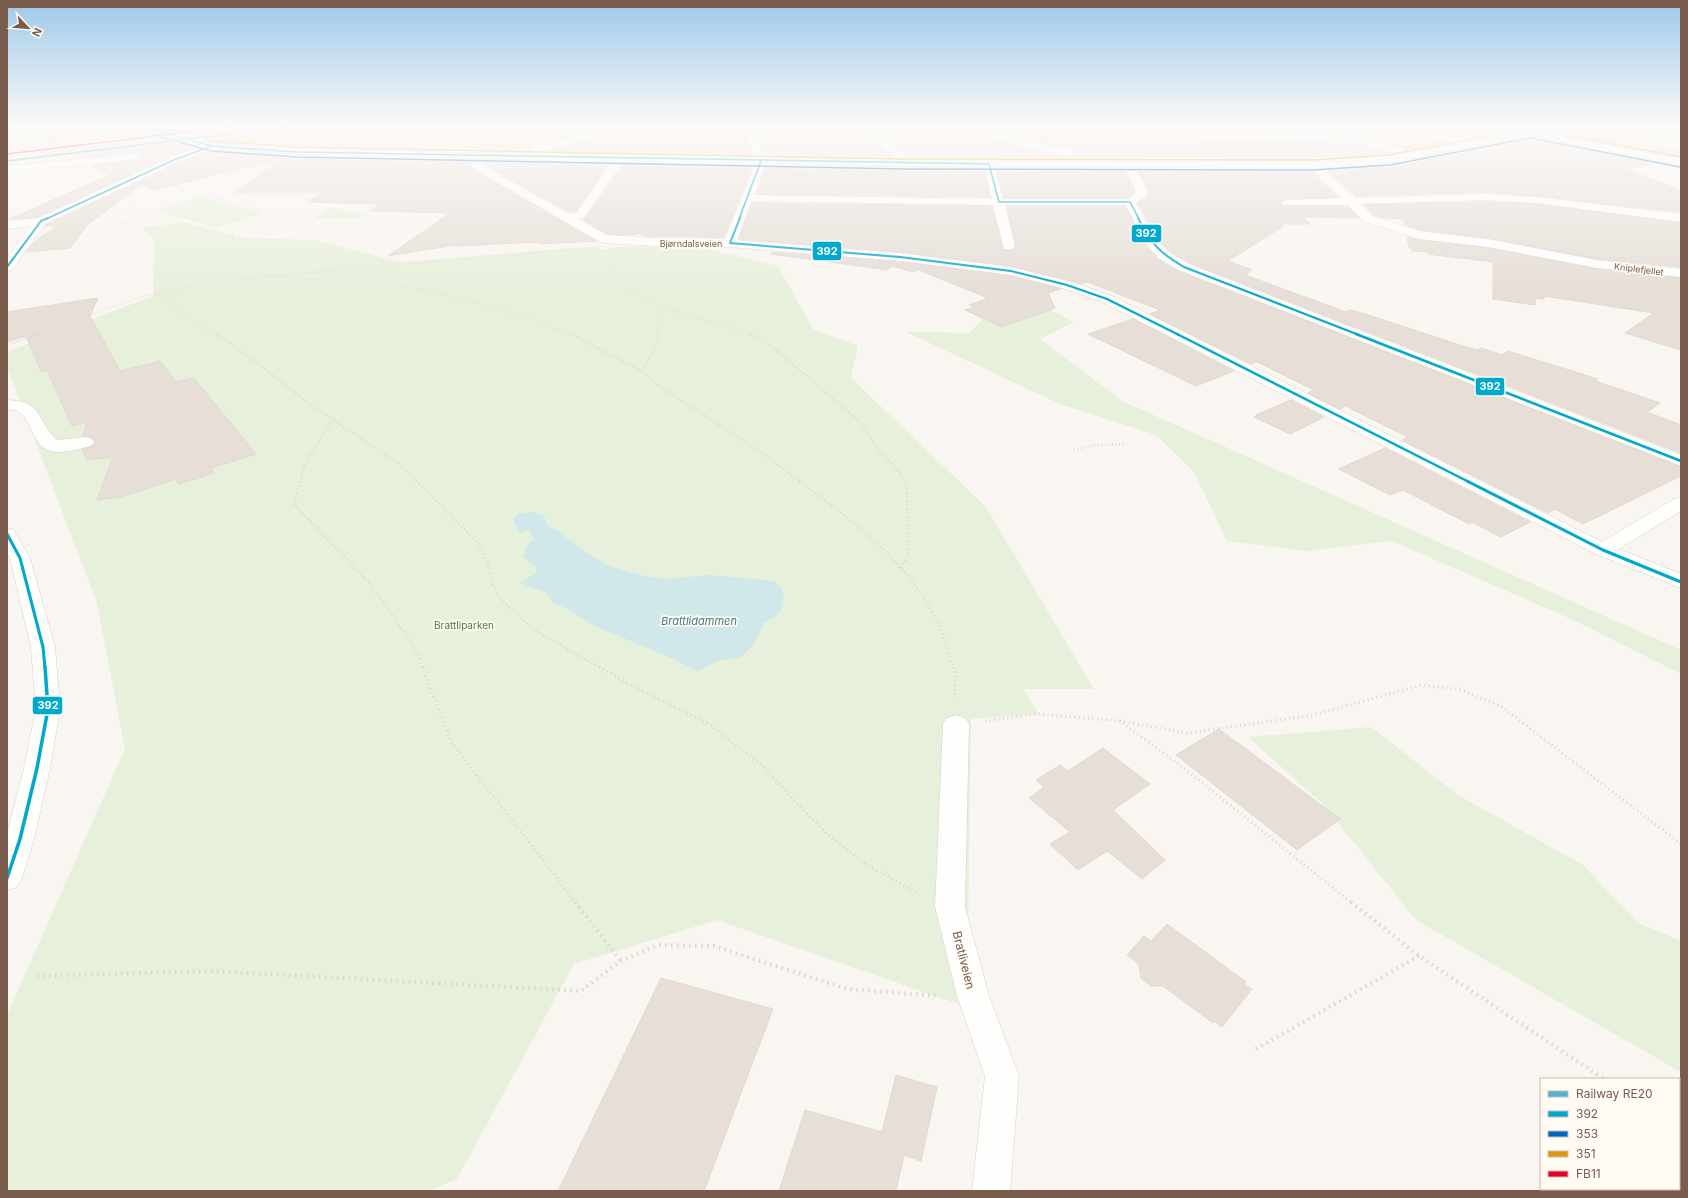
<svg xmlns="http://www.w3.org/2000/svg" width="1688" height="1198" viewBox="0 0 1688 1198" font-family="Inter,sans-serif">
	<style>
		.green { fill: #e7f0db }
		.water { fill: #d0e8ea }
		.building { fill: #e6ded7; stroke: #e2d8d2 }
		.lines { fill: none; stroke-linecap: round; stroke-linejoin: round }
		.minor-casing { stroke: #d7d1cb; stroke-width: 1 }
		.highway-casing { stroke: #dad1cc; stroke-width: 1 }
		.path-far5 { stroke: #dcd5d0; stroke-width: 1; stroke-dasharray: 0.5 1.5; stroke-linecap: butt }
		.path-far4 { stroke: #dcd5d0; stroke-width: 1.5; stroke-dasharray: 0.5 2; stroke-linecap: butt }
		.path-far3 { stroke: #dcd5d0; stroke-width: 2; stroke-dasharray: 1 2.5; stroke-linecap: butt }
		.path-far2 { stroke: #dcd5d0; stroke-width: 2.5; stroke-dasharray: 1 3; stroke-linecap: butt }
		.path-far1 { stroke: #dcd5d0; stroke-width: 3; stroke-dasharray: 1 3.5; stroke-linecap: butt }
		.path { stroke: #dcd5d0; stroke-width: 4; stroke-dasharray: 1.5 4.5; stroke-linecap: butt }
		.minor { fill: #fefefd; fill-rule: evenodd }
		.highway { fill: #f2eae7; fill-rule: evenodd }
		.minor-bridge-casing { stroke: #d7d1cb; stroke-width: 11; stroke-linecap: butt }
		.minor-bridge { stroke: #fefefd; stroke-width: 10 }
		.bus-1-far4-casing { stroke: #fffaf3; stroke-width: 3 }
		.bus-1-far3-casing { stroke: #fffaf3; stroke-width: 4 }
		.bus-1-far2-casing { stroke: #fffaf3; stroke-width: 5 }
		.bus-1-far1-casing { stroke: #fffaf3; stroke-width: 6 }
		.bus-1-casing { stroke: #fffaf3; stroke-width: 6 }
		.bus-2-casing { stroke: #fffaf3; stroke-width: 3 }
		.bus-3-casing { stroke: #fffaf3; stroke-width: 3 }
		.bus-4-casing { stroke: #fffaf3; stroke-width: 3 }
		.bus-1-far4 { stroke: #00a9ce; stroke-width: 1.5 }
		.bus-1-far3 { stroke: #00a9ce; stroke-width: 2 }
		.bus-1-far2 { stroke: #00a9ce; stroke-width: 2.5 }
		.bus-1-far1 { stroke: #00a9ce; stroke-width: 3 }
		.bus-1 { stroke: #00a9ce; stroke-width: 3.5 }
		.bus-2 { stroke: #0065bd; stroke-width: 1.5 }
		.bus-3 { stroke: #de970f; stroke-width: 1.5 }
		.bus-4 { stroke: #e4002b; stroke-width: 1.5 }
		.rail-1-casing { stroke: #fffaf3; stroke-width: 3.5 }
		.rail-1 { stroke: #4fb2d3; stroke-width: 2 }
		.labels { text-anchor: middle; dominant-baseline: central; stroke-width: 3.5; stroke-linejoin: round; paint-order: stroke }
		.far-street-label { font-size: 9px; fill: #7a5c4d; stroke: #fffaf3 }
		.park-label { font-size: 10px; fill: #537a41; stroke: #fffaf3 }
		.water-label { font-size: 11px; font-style: italic; fill: #437c86; stroke: #fffaf3 }
		.near-street-label { font-size: 12px; fill: #7a5c4d; stroke: #fffaf3 }
		.line-badge { stroke: #fffaf3; stroke-width: 1.5 }
		.badge-label { font-size: 11px; text-anchor: middle; font-weight: bold; fill: #fff }
	</style>
	<rect width="100%" height="100%" fill="#f9f5f0"/>
	<!-- green -->
	<path class="green" d="M201 197 264 213 218 228 154 210Z
		M329 208 345 209 344 212 369 214 358 219 314 218Z
		M183 222 245 238 315 240 399 262 600 246 598 250 626 246 703 248 778 266 813 329 858 346 851 378 985 506 1094 689H1023L1039 714 971 719 967 1007 717 920 574 964 457 1179 428 1191H7V1015L125 749 97 603 7 367V352L153 296 154 240 142 228Z
		M1013 291 1074 322 1040 339 1122 401 1681 650V674L1578 622 1392 541 1306 551 1227 541 1194 472 1156 435 1060 404 906 332 969 333Z
		M1371 727 1458 795 1583 865 1638 923 1681 941V1072L1416 920 1323 804 1248 737Z"/>
	<!-- water -->
	<path class="water" d="M532 512 544 516 548 527 557 530 581 549 609 566 648 577 668 579 708 575 775 581 782 588 784 596 781 609 777 615 764 623 754 644 740 658C730 659 720 659 711 664 706 667 703 670 697 671L669 657 592 625 570 610 553 603 547 593 520 583 536 573V567L523 557 528 544 534 539 529 530 519 533 513 519 518 514Z"/>
	<!-- building -->
	<path class="building" d="M78 126H111L104 128 100 131 103 134 110 137 51 144 44 141 42 137 35 134Z
		M134 126 139 129 148 133 125 135 121 132 131 129Z
		M243 126H596L590 132 532 146 530 149 534 152 328 148 231 144 212 142 192 136 237 130Z
		M609 126H741L753 156 540 152 597 138Z
		M754 126H857L895 159 766 157Z
		M871 126H973L975 127 974 129 976 132 997 140 1029 150 1060 157H1072L1079 153 1073 149 1029 141 987 127 1146 126 1152 130 1207 140 1359 144 1391 154 1313 160H908L906 153Z
		M1174 126H1389L1392 129 1450 144 1412 151 1360 136 1207 132Z
		M1412 126H1543L1470 139Z
		M1569 126H1667L1630 142 1681 152V157L1551 133 1566 129Z
		M1534 136 1539 139 1661 163 1625 169 1681 190V212L1536 196 1486 192 1356 196 1326 169 1389 164Z
		M163 140 185 146H196L171 156 38 217 10 219 109 175 91 165 141 160 143 157 137 153 77 158 64 152Z
		M213 151 328 158 468 160 469 165 482 175 596 241 540 244V242L456 246V245L388 256 450 213 370 211 380 204 308 202 324 192H235L282 159 155 190 142 184 87 225 70 248 26 252 34 242 57 226H45L46 225 181 162Z
		M482 161H483L609 163 576 211 569 212 492 169Z
		M623 164 753 165 724 237 655 236H645L640 233 633 235 607 234 582 219 586 218Z
		M766 166 984 168 990 197 756 194Z
		M997 169H1128L1125 173 1134 188V193L1128 198H1004Z
		M1136 169 1309 170 1338 197 1287 199 1280 202 1282 206H1347L1359 218 1303 217 1310 224H1282V227L1228 261 1252 270 1245 275 1346 312 1350 310 1365 314 1466 347 1478 350 1481 348 1502 355 1508 351 1598 379 1595 381 1660 403 1647 412 1681 425V453L1190 263 1171 252 1157 239 1138 203 1148 196V188Z
		M1486 202 1536 204 1681 223V267L1597 259 1488 238 1420 230 1405 225 1404 219 1385 218 1374 215 1364 205Z
		M752 203 992 206 1002 246 1005 250H1013L1016 246 1007 206H1125L1146 246 1159 260 1178 271 1681 467V476L1583 524 1555 509 1548 513 1402 440 1408 437 1345 406 1340 409 1308 393 1314 390 1257 362 1251 364 1150 314 1160 310 1088 282 1081 284 1011 266 900 252 739 239Z
		M1407 237 1419 240 1488 248 1597 269 1681 278V350L1625 333 1654 313 1544 296V299L1535 298V305L1493 299V262L1428 254V252L1412 251V248H1409Z
		M771 252 900 262 1011 276 1061 289 1048 293 1055 308 1002 327 965 310 975 307 969 305 988 298 919 270 913 272 892 266 888 270 770 254Z
		M98 298 90 316 120 371 160 361 176 382 194 378 256 454 211 468 214 473 179 484 176 479 120 497 97 500 113 457 87 460 82 450 91 447 96 442 91 437 83 436 87 422 72 426 47 370 41 372 26 336 7 342V312Z
		M1133 319 1234 371 1196 386 1088 334Z
		M1291 400 1324 417 1290 434 1254 417 1258 416 1256 415Z
		M1385 448 1530 522 1501 537 1472 522 1469 524 1403 490 1390 495 1339 469Z
		M1219 729 1340 819 1297 850 1176 755Z
		M1103 748 1150 784 1113 810 1165 860 1142 879 1107 851 1078 870 1050 844 1070 832 1029 798 1044 787 1036 780 1060 765 1068 771Z
		M1167 924 1246 982 1244 984 1252 989 1222 1027 1214 1021 1213 1023 1163 986H1151L1141 978 1139 964 1127 955 1144 936 1151 941Z
		M661 978 773 1009 704 1191H558Z
		M896 1075 937 1087 921 1161 904 1155 896 1191H779L805 1110 882 1132Z"/>
	<g class="lines">
		<defs>
			<path id="minor" d="M7 126 41 138 43 140 38 143 7 131Z
				M117 126H133L131 128 117 132 124 136 119 139 104 133 102 131 104 129Z
				M137 126C146 125 157 125 163 131L158 134 139 128Z
				M598 126H608L597 137 536 152 531 149 532 147 591 133Z
				M742 126H752L765 158 897 161 896 157 858 126H869L905 154 907 161 1313 162 1399 155 1359 143 1207 139 1152 129 1147 126H1166L1207 133 1360 137 1412 153 1457 144 1392 128 1390 126H1406L1470 141 1550 126H1568L1566 128 1543 133 1681 159V165L1539 138 1536 137 1535 134 1389 163 1322 168 1355 198 1486 194 1536 197 1681 214V222L1536 203 1486 200 1360 204 1373 216 1420 231 1488 239 1597 260 1681 269V277L1597 268 1488 247 1419 239 1365 222 1352 210 1348 205H1283L1281 203 1283 201 1287 200 1342 198 1310 168 995 167 1003 199H1128L1135 194V188L1126 172 1131 169 1135 170 1147 188V195L1136 203 1156 240 1170 253 1189 264 1681 455V466L1179 270 1160 259 1147 245 1126 205H1005L1015 246 1013 249H1005L1003 246 993 205 751 201 737 240 900 253 1011 267 1072 282 1112 296 1602 542 1674 499 1681 497V511L1619 549 1681 574V588L1596 554 1102 302 1062 288 1011 275 900 261 730 247 655 246 604 243 600 242 483 174 470 164 469 162 471 159 328 156 213 149 180 161 45 224 12 270 7 271V258L31 226 7 229V221L38 218 172 157 201 146 184 142 182 140 187 137 212 143 231 145 328 150 755 158ZM482 159 612 162 577 212 569 214 491 170 480 161ZM622 162 755 164 725 239 655 238 607 235 578 219 585 217ZM765 164 985 167 992 199 754 195Z
				M980 126 1029 142 1073 150 1078 153C1068 164 991 137 977 131L975 129 977 127Z
				M137 154 142 157 141 159 7 172V166Z
				M7 400C45 401 35 420 57 440L85 437 91 438 94 442 91 446C79 449 58 456 46 449 32 441 29 417 19 412 16 409 11 410 7 410Z
				M7 528 14 530 30 558 55 647 60 709 50 768 34 839 22 878 17 887 7 890V834L24 768 36 709 31 647 10 558 7 553Z
				M956 715 965 718 969 724 965 907 989 996 1019 1076 1010 1191H972L985 1076 957 996 935 907 943 724 947 718Z"/>
			<path id="highway" d="M215 126H242L237 129 7 157V151Z"/>
		</defs>
		<!-- minor casing -->
		<use href="#minor" class="minor-casing"/>
		<!-- highway casing -->
		<use href="#highway" class="highway-casing"/>
		<!-- path-far5 -->
		<path class="path-far5" d="M158 192 177 189 274 213 259 219
			M220 199 279 181
			M132 219 139 216 133 207 138 205"/>
		<!-- path-far4 -->
		<path class="path-far4" d="M118 224 135 218
			M232 240 233 231 262 218
			M612 259C614 265 614 272 617 277 632 309 720 320 752 335
			M269 276 398 285 464 299 528 318 572 335
			M277 276C377 265 477 260 577 248
			M156 293 192 320 217 335
			M658 306V335
			M36 335 137 298 189 286 270 276"/>
		<!-- path-far3 -->
		<path class="path-far3" d="M216 334 232 344 315 408 397 462 417 482
			M570 334 642 371 659 386 753 447 801 482
			M750 334 764 341 782 355 860 422 880 452 898 471 905 482
			M7 345 39 334
			M642 371 658 342V334
			M1074 450 1095 445 1124 444
			M7 467 9 466
			M300 482 305 463 333 419"/>
		<!-- path-far2 -->
		<path class="path-far2" d="M300 481 294 504 370 584 414 646 423 668
			M416 481 442 506 479 545 488 563 493 585 498 596 516 614 538 632 601 668
			M799 481C851 520 906 560 936 619 944 634 948 652 954 668
			M901 568 908 554 907 491 905 481"/>
		<!-- path-far1 -->
		<path class="path-far1" d="M422 667 452 743 576 903
			M599 667 636 688 709 724 764 767 803 810 833 839 867 865 918 893
			M954 667 955 671V699
			M985 721 1039 714 1120 721 1181 766 1352 903
			M1120 721 1187 733 1313 715 1421 685 1459 689 1502 707 1681 844"/>
		<!-- path -->
		<path class="path" d="M575 902 621 961
			M1351 902 1419 956 1604 1079
			M37 976 212 971 581 991 621 961 658 945 714 946 847 989 940 996
			M1256 1049 1419 956
			M1679 1129 1681 1130"/>
		<!-- minor -->
		<use href="#minor" class="minor"/>
		<!-- highway -->
		<use href="#highway" class="highway"/>
		<defs>
			<path id="minor-bridge" d="M158 131 187 140"/>
		</defs>
		<!-- minor-bridge casing -->
		<use href="#minor-bridge" class="minor-bridge-casing"/>
		<!-- minor-bridge -->
		<use href="#minor-bridge" class="minor-bridge"/>
		<defs>
			<path id="bus-1-far4" d="M142 126 212 146 296 152 989 164 999 202H1130L1139 219
				M46 219 176 159 212 146
				M739 219 761 161"/>
			<path id="bus-1-far3" d="M740 218 730 243 900 257 1011 271 1067 285 1107 299 1179 335
				M1138 218C1153 245 1157 251 1184 267L1359 335
				M7 267 41 221 48 218"/>
			<path id="bus-1-far2" d="M1177 334 1469 482
				M1356 334 1681 461"/>
			<path id="bus-1-far1" d="M1467 481 1603 550 1681 582
				M7 534 20 558 43 647 45 668"/>
			<path id="bus-1" d="M7 878 20 839 37 768 48 709 45 667"/>
			<path id="bus-2" d="M141 131 211 151 296 157 903 169 1313 170 1390 165 1530 138 1680 167"/>
			<path id="bus-3" d="M159 126 213 141 296 147 903 159 1313 160 1388 155 1530 128 1681 157"/>
			<path id="bus-4" d="M7 154 237 126"/>
		</defs>
		<!-- bus-1-far4 casing -->
		<use href="#bus-1-far4" class="bus-1-far4-casing"/>
		<!-- bus-1-far3 casing -->
		<use href="#bus-1-far3" class="bus-1-far3-casing"/>
		<!-- bus-1-far2 casing -->
		<use href="#bus-1-far2" class="bus-1-far2-casing"/>
		<!-- bus-1-far1 casing -->
		<use href="#bus-1-far1" class="bus-1-far1-casing"/>
		<!-- bus-1 casing -->
		<use href="#bus-1" class="bus-1-casing"/>
		<!-- bus-2 casing -->
		<use href="#bus-2" class="bus-2-casing"/>
		<!-- bus-3 casing -->
		<use href="#bus-3" class="bus-3-casing"/>
		<!-- bus-4 casing -->
		<use href="#bus-4" class="bus-4-casing"/>
		<!-- bus-1-far4 -->
		<use href="#bus-1-far4" class="bus-1-far4"/>
		<!-- bus-1-far3 -->
		<use href="#bus-1-far3" class="bus-1-far3"/>
		<!-- bus-1-far2 -->
		<use href="#bus-1-far2" class="bus-1-far2"/>
		<!-- bus-1-far1 -->
		<use href="#bus-1-far1" class="bus-1-far1"/>
		<!-- bus-1 -->
		<use href="#bus-1" class="bus-1"/>
		<!-- bus-2 -->
		<use href="#bus-2" class="bus-2"/>
		<!-- bus-3 -->
		<use href="#bus-3" class="bus-3"/>
		<!-- bus-4 -->
		<use href="#bus-4" class="bus-4"/>
		<defs>
			<path id="rail-1" d="M7 161 296 126"/>
		</defs>
		<!-- rail-1 casing -->
		<use href="#rail-1" class="rail-1-casing"/>
		<!-- rail-1 -->
		<use href="#rail-1" class="rail-1"/>
	</g>
	<!-- sky -->
	<linearGradient id="sky" x2="0" y2="1"><stop stop-color="#9ec9e9"/><stop offset="0.43" stop-color="#fcfaf8"/><stop offset="1" stop-color="#fcfaf8" stop-opacity="0"/></linearGradient>
	<rect width="1688" height="294" fill="url(#sky)"/>
	<g class="labels">
		<!-- far-street labels -->
		<g class="far-street-label">
			<text x="691" y="243">Bjørndalsveien</text>
			<text transform="translate(1639 269) rotate(7)">Kniplefjellet</text>
		</g>
		<!-- park labels -->
		<g class="park-label">
			<text x="464" y="625">Brattliparken</text>
		</g>
		<!-- water labels -->
		<g class="water-label">
			<text x="699" y="621">Brattlidammen</text>
		</g>
		<!-- near-street labels -->
		<g class="near-street-label">
			<text transform="translate(964 960) rotate(76)">Bratliveien</text>
		</g>
	</g>
	<g class="line-badge">
		<rect x="1131" y="224" width="31" height="19" rx="4" fill="#00a9ce"/>
		<rect x="812" y="241" width="30" height="20" rx="4" fill="#00a9ce"/>
		<rect x="1475" y="377" width="30" height="19" rx="4" fill="#00a9ce"/>
		<rect x="32" y="696" width="31" height="19" rx="4" fill="#00a9ce"/>
	</g>
	<g class="badge-label">
		<text x="1146" y="237">392</text>
		<text x="827" y="255">392</text>
		<text x="1490" y="390">392</text>
		<text x="48" y="709">392</text>
	</g>
	<!-- border -->
	<rect width="1688" height="1198" fill="none" stroke="#7a5c4d" stroke-width="16"/>
	<!-- legend -->
	<rect x="1540" y="1078" width="140" height="112" fill="#fffaf3" stroke="#cabbb1"/>
	<rect x="1548" y="1091" width="20" height="6" fill="#4fb2d3" stroke="#cabbb1"/>
	<text x="1576" y="1098" font-size="12" fill="#7a5c4d">Railway RE20</text>
	<rect x="1548" y="1111" width="20" height="6" fill="#00a9ce" stroke="#cabbb1"/>
	<text x="1576" y="1118" font-size="12" fill="#7a5c4d">392</text>
	<rect x="1548" y="1131" width="20" height="6" fill="#0065bd" stroke="#cabbb1"/>
	<text x="1576" y="1138" font-size="12" fill="#7a5c4d">353</text>
	<rect x="1548" y="1151" width="20" height="6" fill="#de970f" stroke="#cabbb1"/>
	<text x="1576" y="1158" font-size="12" fill="#7a5c4d">351</text>
	<rect x="1548" y="1171" width="20" height="6" fill="#e4002b" stroke="#cabbb1"/>
	<text x="1576" y="1178" font-size="12" fill="#7a5c4d">FB11</text>
	<!-- north arrow -->
	<g transform="translate(28 28) rotate(116)" stroke="#fffaf3" stroke-width="3" paint-order="stroke">
	<path d="M0-3L7 15L0 10L-7 15Z" fill="#7a5c4d"/>
	<text y="-6" font-size="11" font-weight="bold" text-anchor="middle" fill="#7a5c4d">N</text>
	</g>
</svg>
